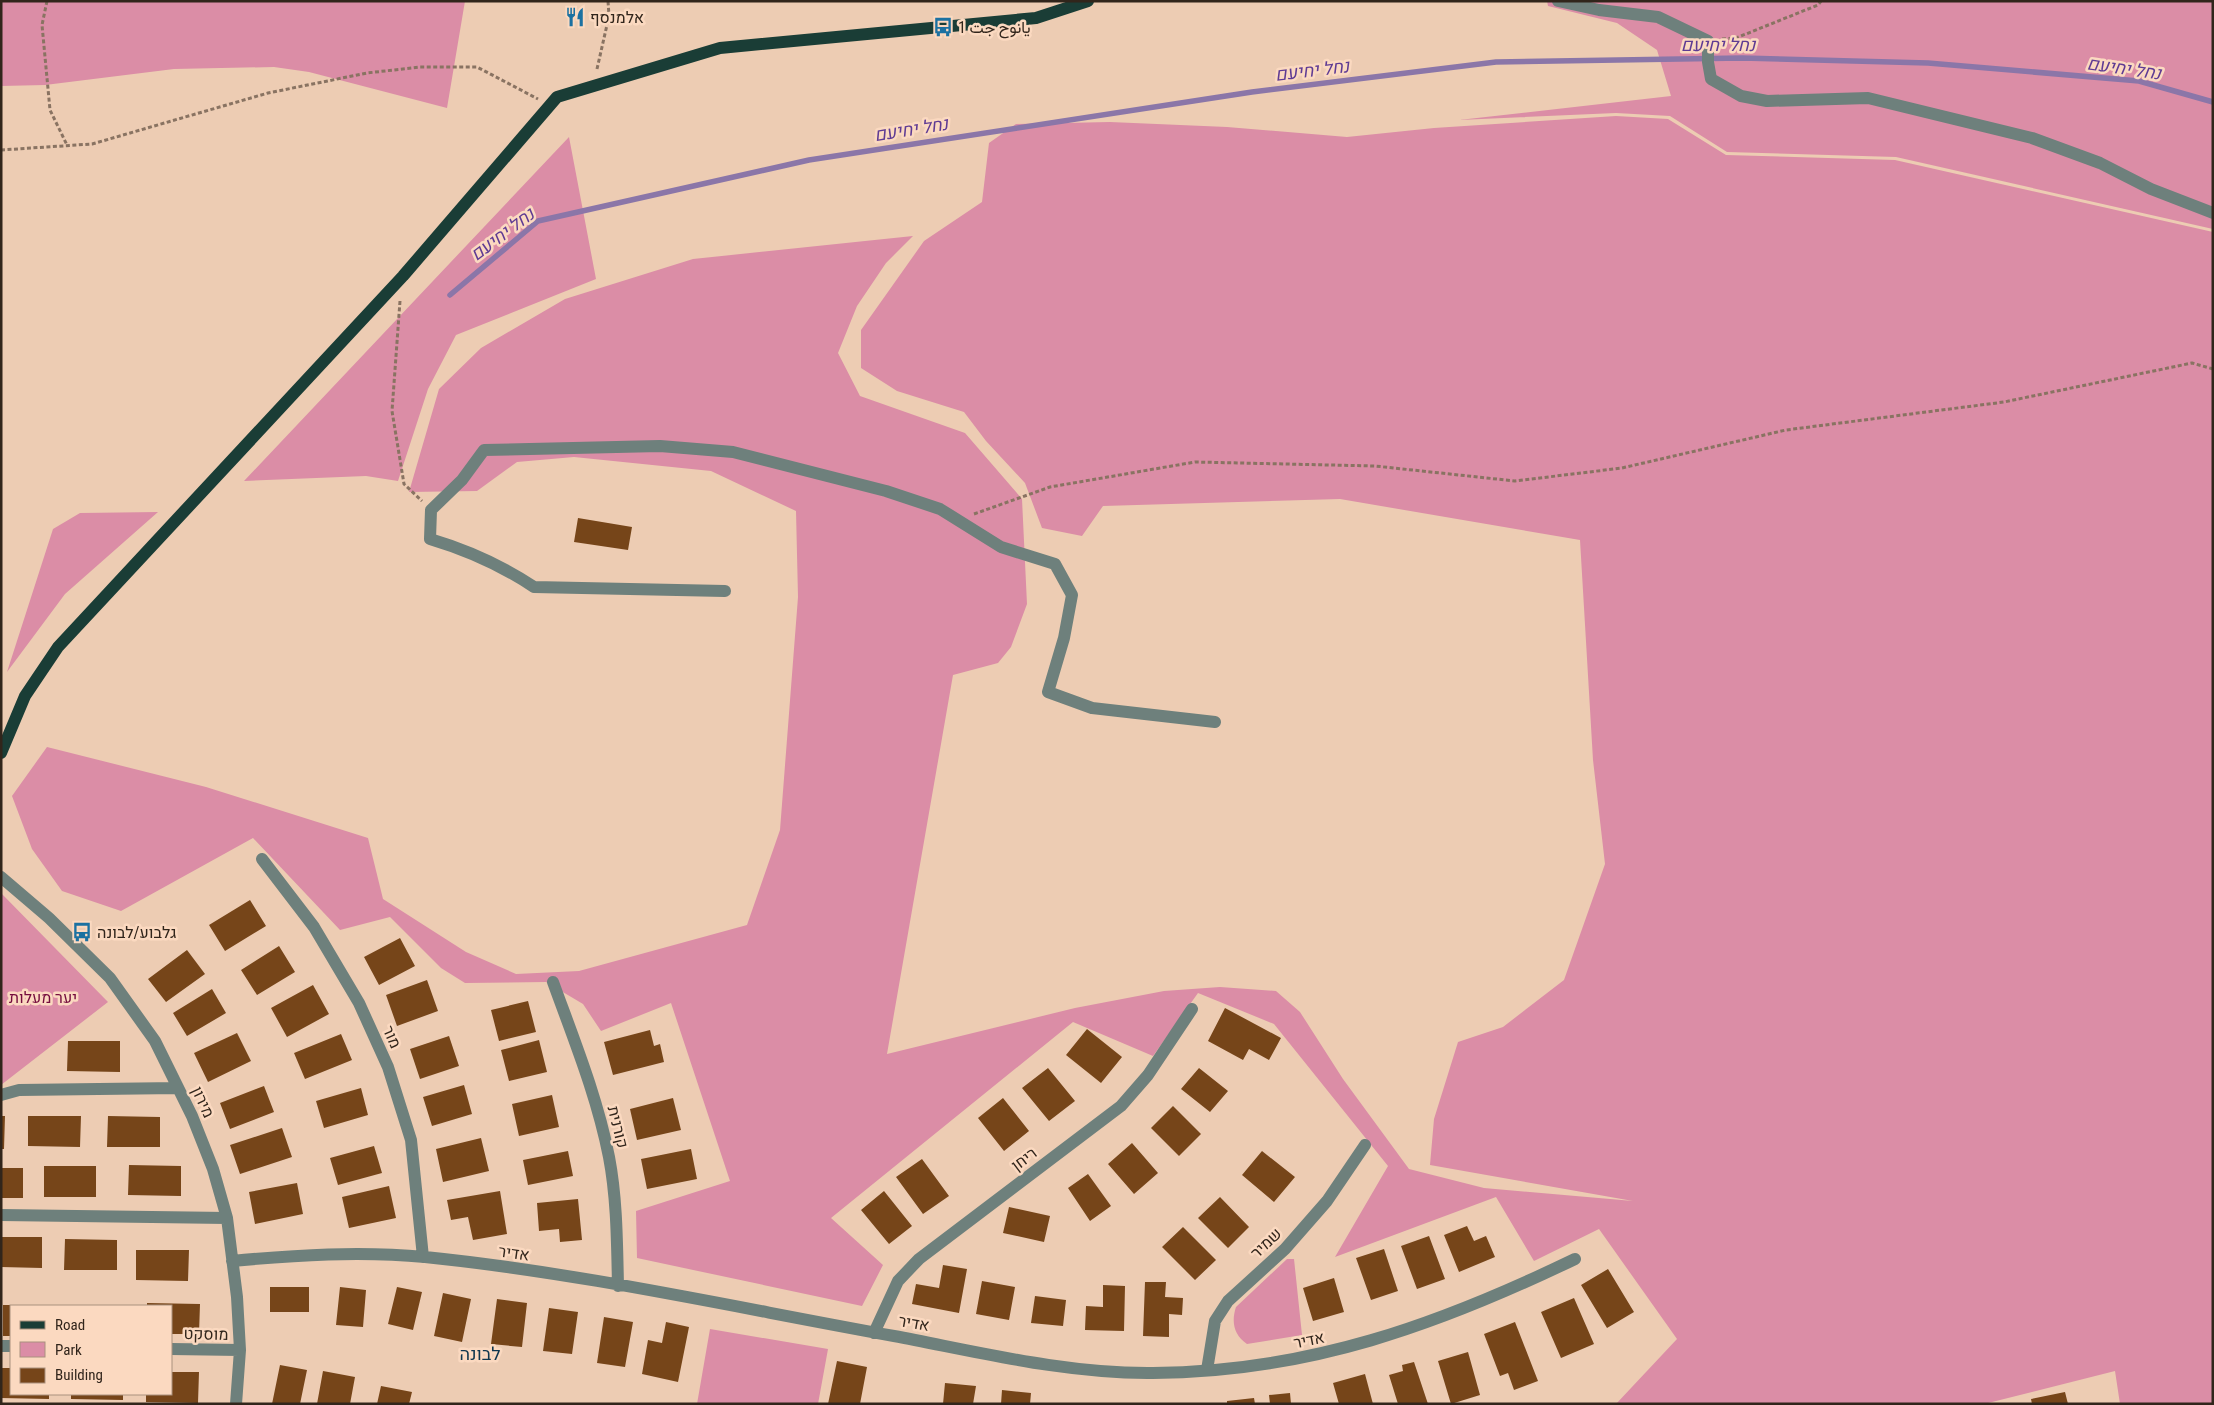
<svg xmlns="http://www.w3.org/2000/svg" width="2214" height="1405" viewBox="0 0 2214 1405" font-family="'Roboto Condensed',Vazirmatn,Heebo,sans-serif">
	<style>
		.green { fill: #db8da6 }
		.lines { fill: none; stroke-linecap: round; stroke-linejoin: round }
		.stream { stroke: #8b76a8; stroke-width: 5.5 }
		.building { fill: #764519 }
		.path { stroke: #897362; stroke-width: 3; stroke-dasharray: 4 2.5; stroke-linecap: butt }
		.minor { stroke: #6e807c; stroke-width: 12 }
		.major { stroke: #1a3d36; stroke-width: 12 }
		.labels { text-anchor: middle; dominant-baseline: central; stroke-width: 5; stroke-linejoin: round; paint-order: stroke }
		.poi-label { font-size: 16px; fill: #31251b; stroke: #fbd9c0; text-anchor: start }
		.park-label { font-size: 16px; fill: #750d3e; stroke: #fbd9c0 }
		.street-label { font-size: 16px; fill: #31251b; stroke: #fbd9c0 }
		.water-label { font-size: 18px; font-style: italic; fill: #5f3b93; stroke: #fbd9c0 }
		.neighbourhood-label { font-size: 18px; fill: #0f364e; stroke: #fbd9c0 }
	</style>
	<rect width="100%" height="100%" fill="#edccb3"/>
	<!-- green -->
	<path class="green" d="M1 1H465L447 108 309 72 274 67 174 69 45 85 1 86Z
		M1547 1H2213V229L1896 157 1727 152 1670 116 1616 113 1459 120 1671 96 1657 50 1617 23 1548 6Z
		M1616 116 1668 119 1726 155 1895 160 2213 232V1404H2120L2115 1371 1984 1404H1616L1677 1339 1599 1229 1534 1261 1496 1197 1335 1257 1388 1166 1274 1024 1198 993 1153 1056 1073 1022 831 1218 883 1265 862 1306 637 1258 636 1211 730 1181 671 1003 601 1031 583 1004 546 982 465 983 441 968 390 917 340 930 253 838 121 911 62 891 32 849 12 796 47 747 206 787 368 838 383 899 466 952 516 974 579 971 747 925 780 830 798 597 796 511 711 471 574 457 517 462 477 491 409 492 439 389 481 348 565 299 693 259 913 236 886 263 857 306 838 353 860 396 965 433 1022 499 1027 604 1011 647 998 663 953 675 887 1054 1075 1008 1164 991 1220 987 1276 991 1300 1012 1343 1079 1409 1169 1484 1188 1633 1201 1430 1165 1434 1119 1458 1042 1503 1027 1564 980 1605 864 1593 760 1580 540 1340 499 1103 506 1082 536 1042 528 1025 483 986 441 964 412 897 391 861 368V330L924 241 982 202 989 143 1016 124 1110 122 1227 127 1347 137 1434 128Z
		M569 137 596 279 456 335 428 389 398 481 366 476 244 481Z
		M158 512 65 594 7 672 53 529 80 513Z
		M1 893 108 1002 1 1085Z
		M1287 1259H1294L1302 1335 1247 1344C1234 1335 1231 1322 1236 1307Z
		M710 1329 828 1349 818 1404H697Z"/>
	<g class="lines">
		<!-- stream -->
		<path class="stream" d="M450 295 538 221 809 160 1252 92 1496 62 1742 58 1928 63 2139 81 2213 102"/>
	</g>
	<!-- building -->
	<path class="building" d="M578 518 632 527 628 550 574 542Z
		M250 900 266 926 225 951 209 925Z
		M400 938 415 966 379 985 364 957Z
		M279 946 295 972 257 995 241 970Z
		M187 950 205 974 166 1002 148 979Z
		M427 980 438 1011 397 1026 386 995Z
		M313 985 329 1014 287 1037 271 1008Z
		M212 989 226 1013 187 1036 173 1013Z
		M528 1001 536 1032 499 1041 491 1010Z
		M1225 1008 1281 1038 1269 1060 1249 1049 1243 1060 1208 1041Z
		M1087 1029 1122 1057 1101 1083 1066 1055Z
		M650 1030 654 1046 660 1044 664 1062 613 1075 604 1042Z
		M237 1033 251 1061 208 1082 194 1053Z
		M341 1034 352 1060 305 1079 294 1053Z
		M449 1036 459 1066 420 1079 410 1049Z
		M539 1040 547 1072 509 1081 501 1050Z
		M68 1041H120V1072L67 1071Z
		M1048 1068 1075 1101 1049 1121 1022 1088Z
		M1199 1068 1228 1091 1210 1112 1181 1089Z
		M464 1085 472 1114 432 1126 423 1097Z
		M264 1086 274 1112 230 1129 220 1103Z
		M361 1088 368 1115 324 1128 316 1101Z
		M552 1095 559 1127 519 1136 512 1104Z
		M673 1098 681 1130 637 1140 630 1109Z
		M1003 1098 1029 1131 1004 1151 978 1118Z
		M1173 1106 1201 1134 1179 1156 1151 1128Z
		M1 1116H5L4 1149H1Z
		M28 1116H81L80 1147 28 1146Z
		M108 1116 160 1117V1147H107Z
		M282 1128 292 1157 240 1174 230 1145Z
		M481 1138 489 1171 443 1182 436 1149Z
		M1132 1143 1158 1173 1134 1194 1108 1164Z
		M374 1146 382 1173 338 1185 330 1158Z
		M691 1149 697 1179 647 1189 641 1159Z
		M568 1151 573 1176 528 1185 523 1160Z
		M1262 1151 1295 1177 1274 1202 1242 1175Z
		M922 1159 949 1196 923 1214 896 1177Z
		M129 1165 181 1166V1196L128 1195Z
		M44 1166H96V1197H44Z
		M1 1168H23V1198H1Z
		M1088 1174 1111 1206 1090 1221 1068 1188Z
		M297 1183 303 1214 255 1224 249 1192Z
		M389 1186 396 1218 349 1228 342 1197Z
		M500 1191 507 1234 473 1240 468 1217 451 1220 447 1200Z
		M884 1191 912 1226 889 1244 861 1210Z
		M1220 1197 1249 1227 1228 1248 1198 1218Z
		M578 1199 582 1240 560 1242 559 1229 539 1231 537 1203Z
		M1009 1207 1050 1216 1044 1242 1003 1233Z
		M1467 1226 1474 1241 1486 1236 1495 1257 1459 1272 1444 1235Z
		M1183 1227 1216 1260 1195 1280 1162 1247Z
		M1429 1236 1445 1279 1417 1289 1401 1246Z
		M1 1237H42V1268L1 1267Z
		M65 1239 117 1240V1270H64Z
		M1384 1249 1398 1291 1371 1300 1356 1258Z
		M136 1250H189L188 1281 136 1280Z
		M943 1265 967 1269 959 1313 912 1304 916 1284 939 1288Z
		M1608 1269 1634 1312 1607 1328 1581 1285Z
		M1334 1278 1344 1312 1313 1321 1303 1288Z
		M982 1281 1015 1287 1009 1320 976 1314Z
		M1145 1282H1166L1165 1297 1183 1298 1182 1315 1169 1314V1337L1143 1336Z
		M1103 1285 1125 1286 1124 1331 1085 1330 1086 1306 1103 1307Z
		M270 1287H309V1312H270Z
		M340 1287 366 1290 363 1327 336 1325Z
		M397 1287 422 1292 413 1330 388 1324Z
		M443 1293 471 1299 462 1342 434 1336Z
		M1035 1296 1066 1300 1063 1326 1031 1323Z
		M1574 1298 1594 1344 1561 1358 1541 1312Z
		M497 1299 527 1303 522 1347 491 1344Z
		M147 1303 200 1304 199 1334H171V1306H147Z
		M3 1305H11V1336H3Z
		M549 1308 578 1312 572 1354 543 1351Z
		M604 1317 633 1322 625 1367 597 1363Z
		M666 1322 689 1327 678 1382 642 1374 648 1340 662 1343Z
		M1515 1322 1538 1381 1514 1390 1508 1373 1500 1376 1484 1334Z
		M1468 1352 1480 1395 1451 1404 1438 1361Z
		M837 1361 867 1367 860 1404H828Z
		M1414 1362 1428 1404H1398L1389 1375 1403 1371 1402 1365Z
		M280 1365 307 1370 300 1404H272Z
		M1 1368H11V1394H49V1399L1 1398Z
		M323 1371 355 1377 350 1404H317Z
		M171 1372H199L198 1403 146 1402V1394H171Z
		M1365 1374 1373 1404H1339L1333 1383Z
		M945 1383 976 1386 973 1404H943Z
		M381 1386 412 1392 409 1404H377Z
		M1002 1390 1031 1393 1030 1404H1001Z
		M2065 1392 2068 1404H2032L2031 1399Z
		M1290 1393 1291 1404H1270L1269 1395Z
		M71 1394H123V1400L71 1399Z
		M1254 1398 1255 1404H1227V1401Z"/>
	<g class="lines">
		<!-- path -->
		<path class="path" d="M47 1 42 25 50 110 67 145
			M1722 39 1736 38 1818 5 1821 1
			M597 69 609 16 608 1
			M1 150 92 144 268 93 367 73 420 67H477L538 99
			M400 301 392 411 404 484 422 501
			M974 514 1050 487 1195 462 1375 466 1515 481 1622 468 1786 430 2004 402 2192 363 2213 369"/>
		<!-- minor -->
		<path class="minor" d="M1558 1 1599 10 1658 17 1708 41V62L1711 79 1741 96 1767 101 1868 98 2032 138 2100 163 2151 189 2213 213
			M725 591 534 587C501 565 467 550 430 539L431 510 462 480 484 450 660 446 733 452 886 491 940 509 1001 547 1055 564 1072 595 1064 638 1048 692 1092 708 1215 722
			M262 859 314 927 359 1003 388 1067 411 1140 423 1257
			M1 877 49 918 110 978 155 1041 192 1116 213 1169 227 1218 237 1297 240 1350 236 1404
			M553 982C574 1040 597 1096 609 1157 617 1199 617 1243 618 1286
			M1 1095 19 1090 178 1088
			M1 1215 227 1218
			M232 1261C296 1255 360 1251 425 1257 582 1273 738 1308 894 1336 979 1352 1066 1374 1153 1373 1308 1372 1438 1325 1575 1259
			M874 1333 898 1281 919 1259 1121 1106 1148 1075 1192 1009
			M1 1346H11
			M171 1349 240 1350
			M1207 1370 1215 1321 1228 1301 1285 1249 1327 1201 1365 1145"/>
		<!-- major -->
		<path class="major" d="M1 753 25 696 58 647 403 276 557 97 720 48 1036 18 1088 1"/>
	</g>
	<!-- icons -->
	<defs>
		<symbol id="restaurant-bare" viewBox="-9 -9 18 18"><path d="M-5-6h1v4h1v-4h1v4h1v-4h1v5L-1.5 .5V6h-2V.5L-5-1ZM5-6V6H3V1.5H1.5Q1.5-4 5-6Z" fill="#1c71a1" stroke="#fbd9c0" stroke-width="2.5" paint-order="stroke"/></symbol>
		<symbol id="bus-bare" viewBox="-9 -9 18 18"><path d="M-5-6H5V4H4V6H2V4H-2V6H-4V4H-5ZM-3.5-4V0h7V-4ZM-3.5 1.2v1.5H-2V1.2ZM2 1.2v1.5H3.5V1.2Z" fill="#1c71a1" stroke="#fbd9c0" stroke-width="2.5" paint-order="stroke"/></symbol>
	</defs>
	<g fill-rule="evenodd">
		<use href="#restaurant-bare" x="561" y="3" width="28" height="28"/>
		<use href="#bus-bare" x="929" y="13" width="28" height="28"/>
		<use href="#bus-bare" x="68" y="918" width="28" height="28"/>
	</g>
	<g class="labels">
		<!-- poi labels -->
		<g class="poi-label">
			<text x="590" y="17">אלמנסף</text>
			<text x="958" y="27">يانوح جت 1</text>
			<text x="97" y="932">גלבוע/לבונה</text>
		</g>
		<!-- park labels -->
		<g class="park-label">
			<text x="43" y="997">יער מעלות</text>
		</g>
		<!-- street labels -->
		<g class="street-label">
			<text transform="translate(392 1037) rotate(66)">מור</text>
			<text transform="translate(203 1102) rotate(65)">מירון</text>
			<text transform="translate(618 1127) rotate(76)">קורנית</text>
			<text transform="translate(1024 1159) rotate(-37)">ריחן</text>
			<text transform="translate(1266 1243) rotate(-44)">שמיר</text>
			<text transform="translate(514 1253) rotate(8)">אדיר</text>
			<text transform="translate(914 1323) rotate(10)">אדיר</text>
			<text transform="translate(206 1334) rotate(1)">מוסקט</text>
			<text transform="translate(1309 1340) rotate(-11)">אדיר</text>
		</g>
		<!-- water labels -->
		<g class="water-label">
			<text x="1718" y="44">נחל יחיעם</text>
			<text transform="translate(2124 68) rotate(8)">נחל יחיעם</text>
			<text transform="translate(1312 70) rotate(-7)">נחל יחיעם</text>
			<text transform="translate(911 129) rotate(-9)">נחל יחיעם</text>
			<text transform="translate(502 234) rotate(-37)">נחל יחיעם</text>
		</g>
		<!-- neighbourhood labels -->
		<g class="neighbourhood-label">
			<text x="480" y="1353">לבונה</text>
		</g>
	</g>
	<!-- border -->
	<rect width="2214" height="1405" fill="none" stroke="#31251b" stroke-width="5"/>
	<!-- legend -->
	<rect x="10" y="1305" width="162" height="90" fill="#fbd9c0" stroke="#aa917e"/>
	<rect x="20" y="1321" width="25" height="8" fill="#1a3d36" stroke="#aa917e"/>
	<text x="55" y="1330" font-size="15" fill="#31251b">Road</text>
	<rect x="20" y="1342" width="25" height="15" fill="#db8da6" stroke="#aa917e"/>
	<text x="55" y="1355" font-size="15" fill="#31251b">Park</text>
	<rect x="20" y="1368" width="25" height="15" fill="#764519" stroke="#aa917e"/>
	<text x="55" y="1380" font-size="15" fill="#31251b">Building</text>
</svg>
